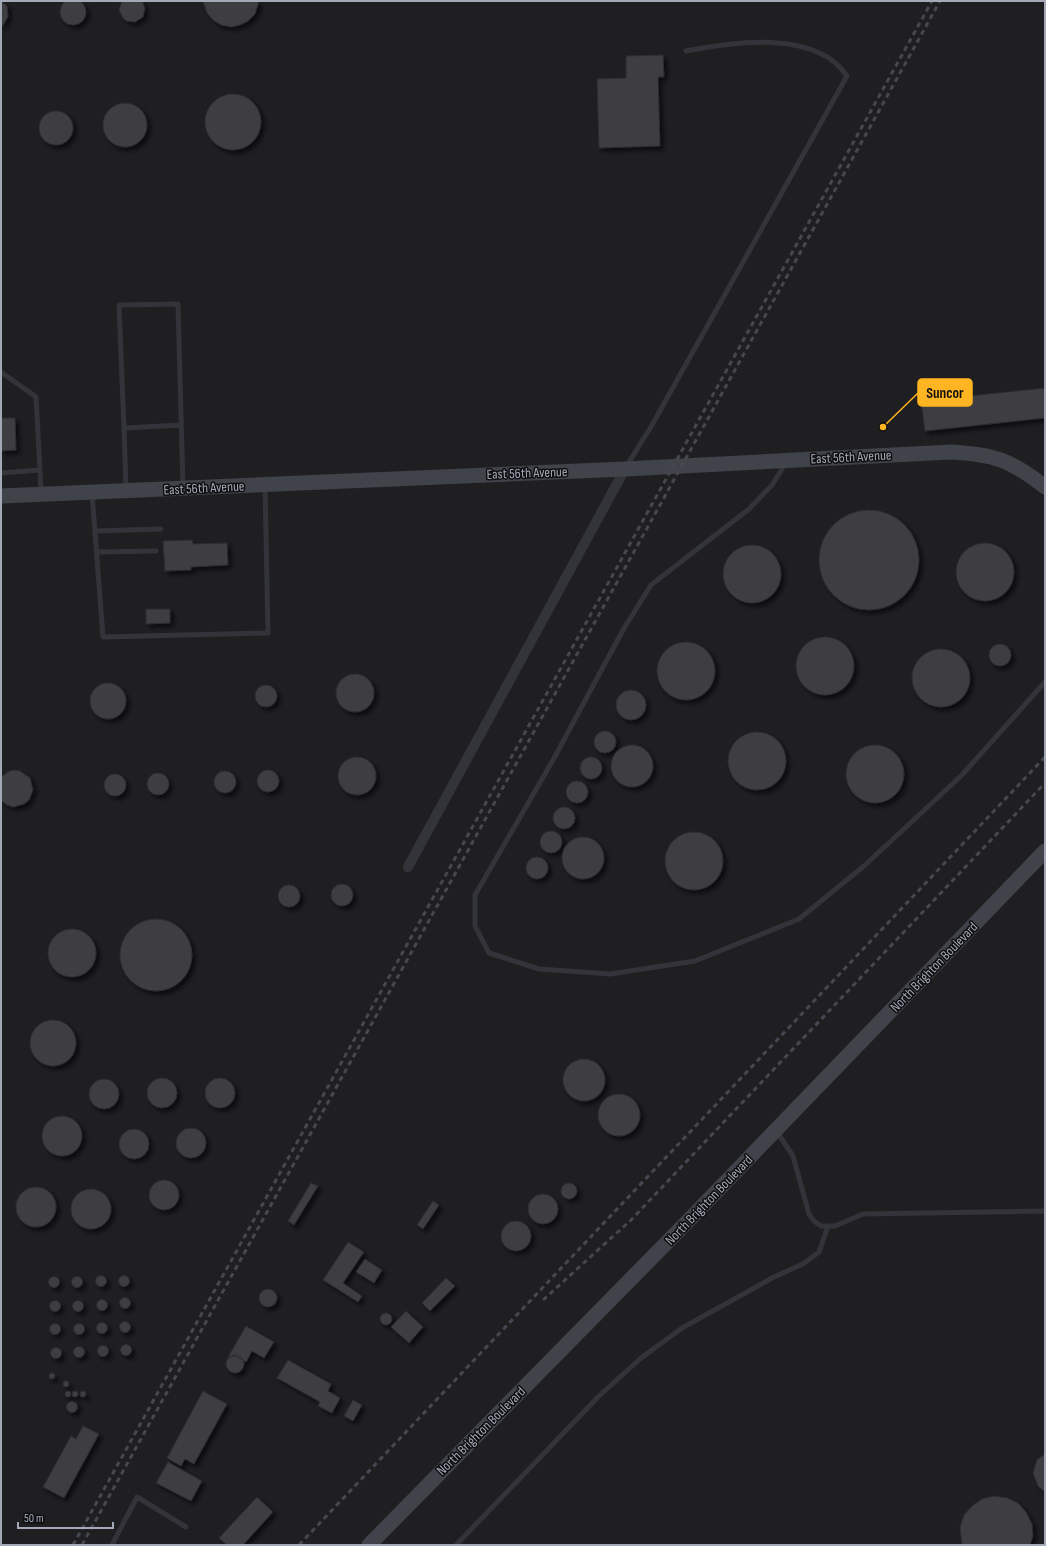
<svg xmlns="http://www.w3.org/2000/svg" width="1046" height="1546" viewBox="0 0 1046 1546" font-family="'Sofia Sans Condensed',sans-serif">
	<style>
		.built { fill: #1f1f22 }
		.building { fill: #3c3e43; stroke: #2d2d31; filter: url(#shadow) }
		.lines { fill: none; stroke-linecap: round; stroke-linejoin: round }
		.lane { stroke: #33343a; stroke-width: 5 }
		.street { stroke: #33343a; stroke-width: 10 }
		.secondary { stroke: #41434a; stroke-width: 15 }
		.rail { stroke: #46484f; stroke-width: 3; stroke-dasharray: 5 4; stroke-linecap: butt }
		.labels { text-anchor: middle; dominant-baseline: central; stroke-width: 3; stroke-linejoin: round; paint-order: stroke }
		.street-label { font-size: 14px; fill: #a3a9b7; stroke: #0e0e10 }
		.leader { fill: none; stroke: #ffb421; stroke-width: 1.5 }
		.callout-dot { fill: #ffb421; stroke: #0e0e10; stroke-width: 1.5 }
		.callout { fill: #ffb421; stroke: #ffb421; stroke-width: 1.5 }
		.callout-label { font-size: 15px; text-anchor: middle; font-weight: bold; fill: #111 }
	</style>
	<defs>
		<filter id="shadow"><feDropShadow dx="3.5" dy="3.5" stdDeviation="2" flood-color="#0009"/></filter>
	</defs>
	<rect width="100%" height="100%" fill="#131315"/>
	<!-- built -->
	<path class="built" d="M1 1H1045V1545H1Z"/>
	<!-- building -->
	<path class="building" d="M60 12a13 13 0 1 1 26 0a13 13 0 1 1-26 0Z
		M1 1 7 6 8 17 1 28Z
		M122 1H142L145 8 143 17 135 22 126 21 123 18 119 10Z
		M203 1H259L255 14 248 21 240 25 231 27 221 25 213 20 207 13Z
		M663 55 664 77H658L660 146 599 148 597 79 626 78V56Z
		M205 122a28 28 0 1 1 56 0a28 28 0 1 1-56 0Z
		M103 125a22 22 0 1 1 44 0a22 22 0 1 1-44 0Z
		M39 128a17 17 0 1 1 34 0a17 17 0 1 1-34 0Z
		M1045 388V418L925 431 921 401Z
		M1 418H15L16 450 1 451Z
		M819 560a50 50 0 1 1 100 0a50 50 0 1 1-100 0Z
		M192 540 193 544 227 543 228 565 191 567V570L165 571 163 541Z
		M956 572a29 29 0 1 1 58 0a29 29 0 1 1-58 0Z
		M723 574a29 29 0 1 1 58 0a29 29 0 1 1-58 0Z
		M146 609H170V623L146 624Z
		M796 666a29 29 0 1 1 58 0a29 29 0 1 1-58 0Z
		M657 671a29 29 0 1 1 58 0a29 29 0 1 1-58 0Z
		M989 655a11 11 0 1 1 22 0a11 11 0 1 1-22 0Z
		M912 678a29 29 0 1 1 58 0a29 29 0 1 1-58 0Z
		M336 693a19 19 0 1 1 38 0a19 19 0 1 1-38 0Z
		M90 701a18 18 0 1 1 36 0a18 18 0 1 1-36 0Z
		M255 696a11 11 0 1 1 22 0a11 11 0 1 1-22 0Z
		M616 705a15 15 0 1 1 30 0a15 15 0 1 1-30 0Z
		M594 742a11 11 0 1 1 22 0a11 11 0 1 1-22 0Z
		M728 761a29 29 0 1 1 58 0a29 29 0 1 1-58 0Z
		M846 774a29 29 0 1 1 58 0a29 29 0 1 1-58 0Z
		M611 766a21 21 0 1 1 42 0a21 21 0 1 1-42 0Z
		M338 776a19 19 0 1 1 38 0a19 19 0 1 1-38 0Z
		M580 768a11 11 0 1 1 22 0a11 11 0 1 1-22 0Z
		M257 781a11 11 0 1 1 22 0a11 11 0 1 1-22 0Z
		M14 770 20 771 30 778 33 790 29 800 24 804 13 807 7 805 1 800V777L8 772Z
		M214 782a11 11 0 1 1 22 0a11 11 0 1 1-22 0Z
		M147 784a11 11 0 1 1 22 0a11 11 0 1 1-22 0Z
		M104 785a11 11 0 1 1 22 0a11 11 0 1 1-22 0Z
		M566 792a11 11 0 1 1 22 0a11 11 0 1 1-22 0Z
		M553 818a11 11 0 1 1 22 0a11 11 0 1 1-22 0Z
		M540 842a11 11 0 1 1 22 0a11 11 0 1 1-22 0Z
		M665 861a29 29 0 1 1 58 0a29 29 0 1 1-58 0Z
		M562 858a21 21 0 1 1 42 0a21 21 0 1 1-42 0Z
		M526 868a11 11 0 1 1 22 0a11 11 0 1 1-22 0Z
		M331 895a11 11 0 1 1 22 0a11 11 0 1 1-22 0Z
		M278 896a11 11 0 1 1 22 0a11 11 0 1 1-22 0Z
		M120 955a36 36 0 1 1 72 0a36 36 0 1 1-72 0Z
		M48 953a24 24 0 1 1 48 0a24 24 0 1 1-48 0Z
		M30 1043a23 23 0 1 1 46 0a23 23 0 1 1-46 0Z
		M563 1080a21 21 0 1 1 42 0a21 21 0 1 1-42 0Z
		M205 1093a15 15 0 1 1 30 0a15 15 0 1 1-30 0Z
		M147 1093a15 15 0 1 1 30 0a15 15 0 1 1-30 0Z
		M89 1094a15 15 0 1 1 30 0a15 15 0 1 1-30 0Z
		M598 1115a21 21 0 1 1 42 0a21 21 0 1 1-42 0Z
		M42 1136a20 20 0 1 1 40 0a20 20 0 1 1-40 0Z
		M176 1143a15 15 0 1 1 30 0a15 15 0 1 1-30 0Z
		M119 1144a15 15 0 1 1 30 0a15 15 0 1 1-30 0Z
		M149 1195a15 15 0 1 1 30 0a15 15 0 1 1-30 0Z
		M561 1191a8 8 0 1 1 16 0a8 8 0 1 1-16 0Z
		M311 1183 318 1186 294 1225 288 1221Z
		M16 1207a20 20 0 1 1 40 0a20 20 0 1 1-40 0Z
		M71 1209a20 20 0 1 1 40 0a20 20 0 1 1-40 0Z
		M528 1209a15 15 0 1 1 30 0a15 15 0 1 1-30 0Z
		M433 1201 439 1205 423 1229 417 1225Z
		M501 1236a15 15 0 1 1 30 0a15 15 0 1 1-30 0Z
		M348 1242 364 1252 343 1283 362 1296 358 1302 323 1280Z
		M365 1259 382 1270 374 1283 356 1272Z
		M118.5 1281a5.5 5.5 0 1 1 11 0a5.5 5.5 0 1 1-11 0Z
		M95.5 1281a5.5 5.5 0 1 1 11 0a5.5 5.5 0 1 1-11 0Z
		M48.5 1282a5.5 5.5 0 1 1 11 0a5.5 5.5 0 1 1-11 0Z
		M71.5 1282a5.5 5.5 0 1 1 11 0a5.5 5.5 0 1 1-11 0Z
		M446 1278 455 1286 430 1311 422 1303Z
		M259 1298a9 9 0 1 1 18 0a9 9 0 1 1-18 0Z
		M119.5 1303a5.5 5.5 0 1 1 11 0a5.5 5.5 0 1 1-11 0Z
		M96.5 1305a5.5 5.5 0 1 1 11 0a5.5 5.5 0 1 1-11 0Z
		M49.5 1306a5.5 5.5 0 1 1 11 0a5.5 5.5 0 1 1-11 0Z
		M72.5 1306a5.5 5.5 0 1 1 11 0a5.5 5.5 0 1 1-11 0Z
		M406 1311 423 1327 409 1343 391 1327Z
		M380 1319a6 6 0 1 1 12 0a6 6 0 1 1-12 0Z
		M119.5 1327a5.5 5.5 0 1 1 11 0a5.5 5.5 0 1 1-11 0Z
		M96.5 1328a5.5 5.5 0 1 1 11 0a5.5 5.5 0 1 1-11 0Z
		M73.5 1329a5.5 5.5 0 1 1 11 0a5.5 5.5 0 1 1-11 0Z
		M49.5 1329a5.5 5.5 0 1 1 11 0a5.5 5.5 0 1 1-11 0Z
		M246 1326 274 1342 264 1358 252 1351 246 1362 236 1356 228 1357Z
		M120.5 1350a5.5 5.5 0 1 1 11 0a5.5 5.5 0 1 1-11 0Z
		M97.5 1351a5.5 5.5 0 1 1 11 0a5.5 5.5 0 1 1-11 0Z
		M73.5 1352a5.5 5.5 0 1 1 11 0a5.5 5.5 0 1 1-11 0Z
		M50.5 1353a5.5 5.5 0 1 1 11 0a5.5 5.5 0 1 1-11 0Z
		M226 1364a9 9 0 1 1 18 0a9 9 0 1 1-18 0Z
		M288 1360 331 1384 328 1391 340 1398 332 1413 318 1406 320 1402 277 1378Z
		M49 1376a3 3 0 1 1 6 0a3 3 0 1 1-6 0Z
		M63 1384a3 3 0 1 1 6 0a3 3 0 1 1-6 0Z
		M80 1394a3 3 0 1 1 6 0a3 3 0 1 1-6 0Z
		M203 1391 227 1404 194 1464 185 1459 181 1466 167 1458Z
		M65 1394a3 3 0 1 1 6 0a3 3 0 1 1-6 0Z
		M72 1394a3 3 0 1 1 6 0a3 3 0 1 1-6 0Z
		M353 1400 362 1405 353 1421 344 1416Z
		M66.5 1407a5.5 5.5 0 1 1 11 0a5.5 5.5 0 1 1-11 0Z
		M83 1426 99 1434 64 1498 43 1487 71 1436 76 1439Z
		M1045 1454V1492L1038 1486 1033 1473 1037 1460Z
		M168 1462 202 1481 191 1501 156 1483Z
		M994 1496 1007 1498 1018 1503 1026 1512 1032 1524 1033 1536 1030 1545H962L960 1527 964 1515 972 1506 982 1499Z
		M257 1497 273 1512 243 1545H227L219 1538Z"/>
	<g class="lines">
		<!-- lane -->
		<path class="lane" d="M1 372 36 397 40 470
			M181 425 124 428 119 305 178 304 183 488
			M124 428 126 489
			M786 463 772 485 749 509 651 585 623 630 553 760 475 895V926L489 953 539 969 610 974 695 961 799 919 864 866 961 776 1045 682
			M626 467 652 425 847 76C816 29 732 42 686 51
			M1 473 40 470 41 492
			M92 493 103 637 268 633 265 486
			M95 531 161 529
			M97 552 156 551
			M777 1132 793 1156 809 1214 814 1221 821 1226H835L863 1214 1045 1211
			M112 1545 137 1497 186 1527
			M456 1545 599 1396 641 1358 682 1328 774 1277 803 1264 819 1252 828 1226"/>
		<!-- street -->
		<path class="street" d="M408 867 625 469"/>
		<!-- secondary -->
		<path class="secondary" d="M1 496 625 469 951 452C993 454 1011 460 1045 487
			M369 1545 688 1221 1045 851"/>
		<!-- rail -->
		<path class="rail" d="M543 1300 631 1220 1045 783
			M73 1545 932 1
			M82 1545 940 1
			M299 1545 1045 757"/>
	</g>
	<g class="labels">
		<!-- street labels -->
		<g class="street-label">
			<text transform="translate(851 457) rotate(-3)">East 56th Avenue</text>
			<text transform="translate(527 473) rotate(-2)">East 56th Avenue</text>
			<text transform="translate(204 488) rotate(-3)">East 56th Avenue</text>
			<text transform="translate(934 967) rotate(-46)">North Brighton Boulevard</text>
			<text transform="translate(709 1200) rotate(-46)">North Brighton Boulevard</text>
			<text transform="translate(481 1431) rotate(-45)">North Brighton Boulevard</text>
		</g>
	</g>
	<!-- callouts -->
	<path class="leader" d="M883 427L918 393"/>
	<circle class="callout-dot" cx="883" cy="427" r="4"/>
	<rect class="callout" x="918" y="379" width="54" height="27" rx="4"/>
	<g class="callout-label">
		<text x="945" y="398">Suncor</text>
	</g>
	<!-- border -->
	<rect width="1046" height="1546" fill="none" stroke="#a3a9b7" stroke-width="4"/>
	<!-- scale -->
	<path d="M18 1522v6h95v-6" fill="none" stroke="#a3a9b7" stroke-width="2"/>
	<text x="24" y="1522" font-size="12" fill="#a3a9b7" stroke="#0e0e10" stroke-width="3" paint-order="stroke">50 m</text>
</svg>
